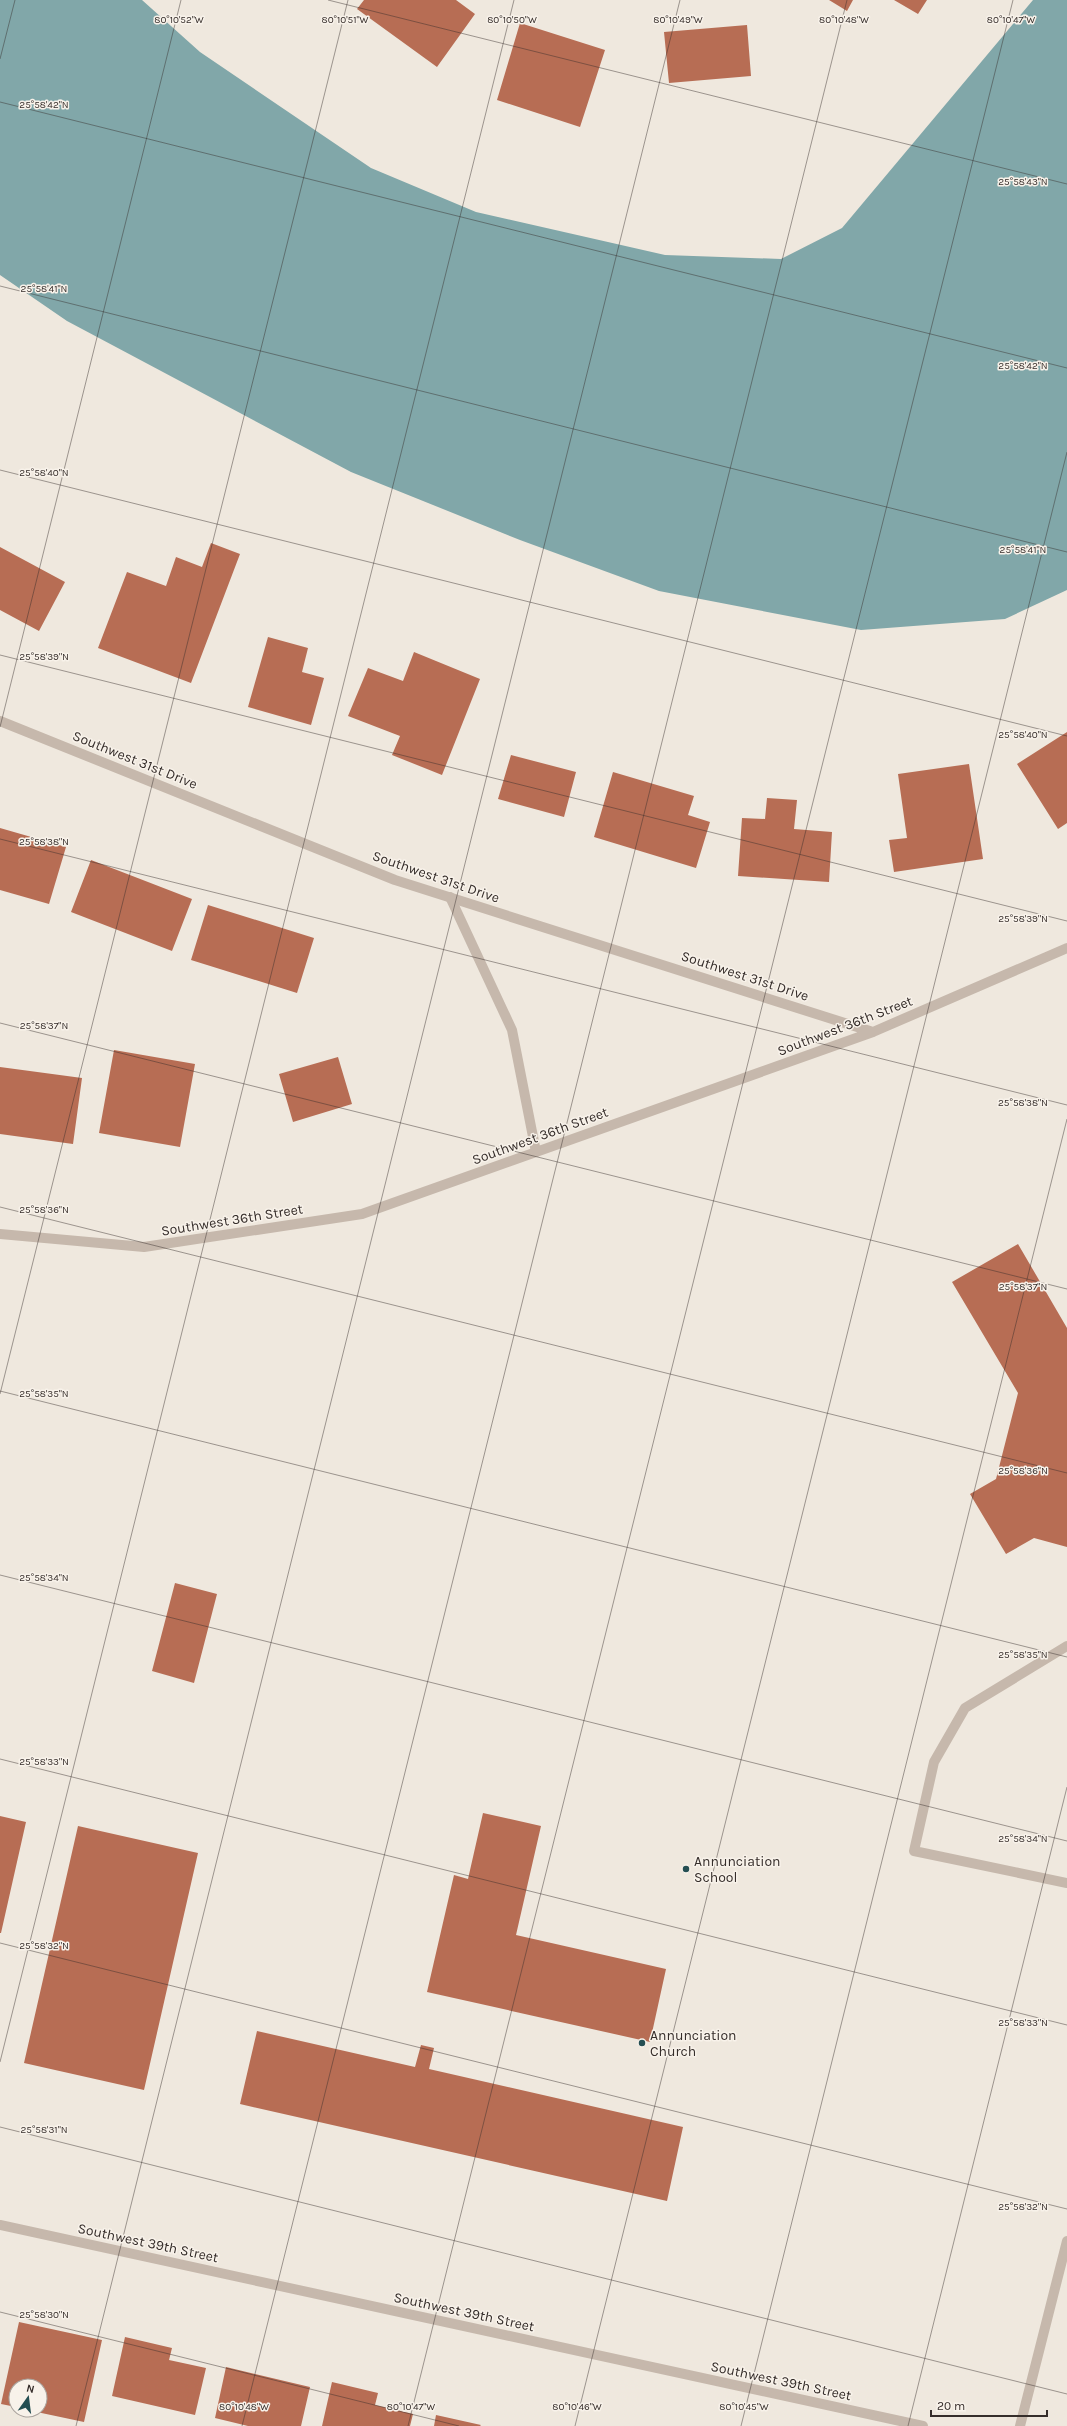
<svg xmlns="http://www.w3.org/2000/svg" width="1067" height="2426" viewBox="0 0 1067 2426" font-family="Karla,sans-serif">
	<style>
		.water { fill: #81a7a9 }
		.building { fill: #b76d54 }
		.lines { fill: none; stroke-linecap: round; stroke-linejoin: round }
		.lane { stroke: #c6b8ac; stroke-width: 10 }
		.street { stroke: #c6b8ac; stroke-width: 10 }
		.ticks { fill: none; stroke: #352d2a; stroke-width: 1; stroke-opacity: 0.45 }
		.poi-dot { fill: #244e52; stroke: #f8f2ea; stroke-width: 1.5 }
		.labels { text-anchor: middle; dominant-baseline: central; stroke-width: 3; stroke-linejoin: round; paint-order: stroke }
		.street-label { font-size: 14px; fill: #352d2a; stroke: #f8f2ea }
		.poi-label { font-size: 14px; fill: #352d2a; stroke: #f8f2ea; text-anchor: start }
		.ticks-label { font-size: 10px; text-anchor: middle; fill: #352d2a; stroke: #f8f2ea; stroke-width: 3; stroke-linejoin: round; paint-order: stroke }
	</style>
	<rect width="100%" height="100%" fill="#efe8de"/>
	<!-- water -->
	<path class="water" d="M0 0H142L200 52 371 168 476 212 665 255 781 259 842 228 1033 0H1067V590L1005 619 861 630 659 591 520 540 351 472 67 321 0 275Z"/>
	<!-- building -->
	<path class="building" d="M364 0H456L475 14 437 67 357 9Z
		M829 0H853L847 11Z
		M894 0H927L918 14Z
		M520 23 605 50 580 127 497 100Z
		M747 25 751 76 669 83 664 32Z
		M211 543 240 554 191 683 98 648 127 572 166 586 176 557 202 567Z
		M0 547 65 582 39 631 0 610Z
		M268 637 308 648 302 672 324 678 311 725 248 707Z
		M414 652 480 679 442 775 392 755 400 736 348 716 368 668 403 681Z
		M1067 732V823L1058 829 1017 764Z
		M511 755 576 772 564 817 498 799Z
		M969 764 983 859 894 872 889 840 907 838 898 774Z
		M613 772 694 796 688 815 710 822 696 868 594 837Z
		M767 798 797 800 794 829 832 832 829 882 738 876 742 818 765 819Z
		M0 828 66 847 49 904 0 890Z
		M91 860 192 899 172 951 71 912Z
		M208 905 314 938 297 993 191 960Z
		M114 1050 195 1064 180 1147 99 1133Z
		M338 1057 352 1104 293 1122 279 1074Z
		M0 1067 82 1078 73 1144 0 1134Z
		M1018 1244 1067 1328V1547L1034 1538 1006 1554 970 1494 996 1479 1018 1393 952 1282Z
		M175 1583 217 1594 194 1683 152 1671Z
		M483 1813 541 1826 516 1935 666 1969 650 2042 427 1992 454 1875 468 1879Z
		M0 1816 26 1822 1 1933H0Z
		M78 1826 198 1853 144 2090 24 2063Z
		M257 2031 415 2067 421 2045 434 2048 429 2069 683 2127 667 2201 240 2104Z
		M19 2322 102 2340 84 2422 32 2411 40 2410V2386H16V2407L1 2404Z
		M125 2337 172 2348 169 2360 206 2368 195 2415 112 2396Z
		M226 2367 310 2387 301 2426H248L215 2418Z
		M332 2382 378 2393 375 2405 413 2414 410 2426H322Z
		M436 2415 481 2425 480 2426H434Z"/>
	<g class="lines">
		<!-- lane -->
		<path class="lane" d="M450 897 512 1030 536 1152
			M1067 1646 965 1708 934 1762 914 1851 1067 1883"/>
		<!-- street -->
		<path class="street" d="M0 721 395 880 873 1032
			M0 1234 144 1247 362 1214 873 1032 1067 948
			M0 2225 923 2426
			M1020 2426 1067 2241"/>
	</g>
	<!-- ticks -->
	<path class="ticks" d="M328 0 1067 184M0 59 15 0M0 102 1067 368M0 286 1067 552M0 470 1067 736M0 655 1067 921M0 727 181 0M0 839 1067 1105M0 1023 1067 1289M0 1207 1067 1473M0 1391 1067 1657M0 1394 348 0M0 1575 1067 1841M0 1759 1067 2025M0 1943 1067 2209M0 2062 514 0M0 2127 1067 2394M0 2312 459 2426M76 2426 680 0M242 2426 847 0M408 2426 1013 0M575 2426 1067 452M741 2426 1067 1119M908 2426 1067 1787"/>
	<!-- markers -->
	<g class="poi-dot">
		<circle cx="686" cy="1869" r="4"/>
		<circle cx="642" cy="2043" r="4"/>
	</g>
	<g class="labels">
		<!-- street labels -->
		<g class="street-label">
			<text transform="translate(135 760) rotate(22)">Southwest 31st Drive</text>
			<text transform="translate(436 877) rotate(19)">Southwest 31st Drive</text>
			<text transform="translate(745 976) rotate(18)">Southwest 31st Drive</text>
			<text transform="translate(845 1026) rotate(-21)">Southwest 36th Street</text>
			<text transform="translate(540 1136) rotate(-20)">Southwest 36th Street</text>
			<text transform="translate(232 1220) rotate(-9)">Southwest 36th Street</text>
			<text transform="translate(148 2243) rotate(12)">Southwest 39th Street</text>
			<text transform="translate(464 2312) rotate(12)">Southwest 39th Street</text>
			<text transform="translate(781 2381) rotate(12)">Southwest 39th Street</text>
		</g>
		<!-- poi labels -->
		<g class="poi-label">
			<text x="694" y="1861">Annunciation<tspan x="694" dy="16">School</tspan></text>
			<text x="650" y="2035">Annunciation<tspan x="650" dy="16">Church</tspan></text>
		</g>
	</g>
	<g class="ticks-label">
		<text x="345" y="23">80°10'51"W</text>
		<text x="678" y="23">80°10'49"W</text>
		<text x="844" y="23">80°10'48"W</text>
		<text x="1011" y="23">80°10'47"W</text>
		<text x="179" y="23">80°10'52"W</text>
		<text x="512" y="23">80°10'50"W</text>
		<text x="44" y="108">25°58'42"N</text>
		<text x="1023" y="185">25°58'43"N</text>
		<text x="44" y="292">25°58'41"N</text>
		<text x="1023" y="369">25°58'42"N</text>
		<text x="44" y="476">25°58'40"N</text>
		<text x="1023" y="553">25°58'41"N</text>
		<text x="44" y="660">25°58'39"N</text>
		<text x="1023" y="738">25°58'40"N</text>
		<text x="44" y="845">25°58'38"N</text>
		<text x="1023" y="922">25°58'39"N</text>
		<text x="44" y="1029">25°58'37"N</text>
		<text x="1023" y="1106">25°58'38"N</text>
		<text x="44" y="1213">25°58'36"N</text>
		<text x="1023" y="1290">25°58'37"N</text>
		<text x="44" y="1397">25°58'35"N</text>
		<text x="1023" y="1474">25°58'36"N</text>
		<text x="44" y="1581">25°58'34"N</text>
		<text x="1023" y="1658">25°58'35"N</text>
		<text x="44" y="1765">25°58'33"N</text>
		<text x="1023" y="1842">25°58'34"N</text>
		<text x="44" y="1949">25°58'32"N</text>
		<text x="1023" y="2026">25°58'33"N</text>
		<text x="44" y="2133">25°58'31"N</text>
		<text x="1023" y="2210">25°58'32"N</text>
		<text x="44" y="2318">25°58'30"N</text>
		<text x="244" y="2410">80°10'48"W</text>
		<text x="411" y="2410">80°10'47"W</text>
		<text x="577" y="2410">80°10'46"W</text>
		<text x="744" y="2410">80°10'45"W</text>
	</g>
	<!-- north arrow -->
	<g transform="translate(28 2398) rotate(14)"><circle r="19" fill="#f8f2ea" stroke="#aaa39d"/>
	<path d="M0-3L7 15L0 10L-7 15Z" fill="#244e52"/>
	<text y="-6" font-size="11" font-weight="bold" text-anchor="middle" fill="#352d2a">N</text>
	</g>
	<!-- scale -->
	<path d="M931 2410v6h116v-6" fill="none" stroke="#352d2a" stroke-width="2"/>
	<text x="937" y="2410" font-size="12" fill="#352d2a" stroke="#f8f2ea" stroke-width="3" paint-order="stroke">20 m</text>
</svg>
